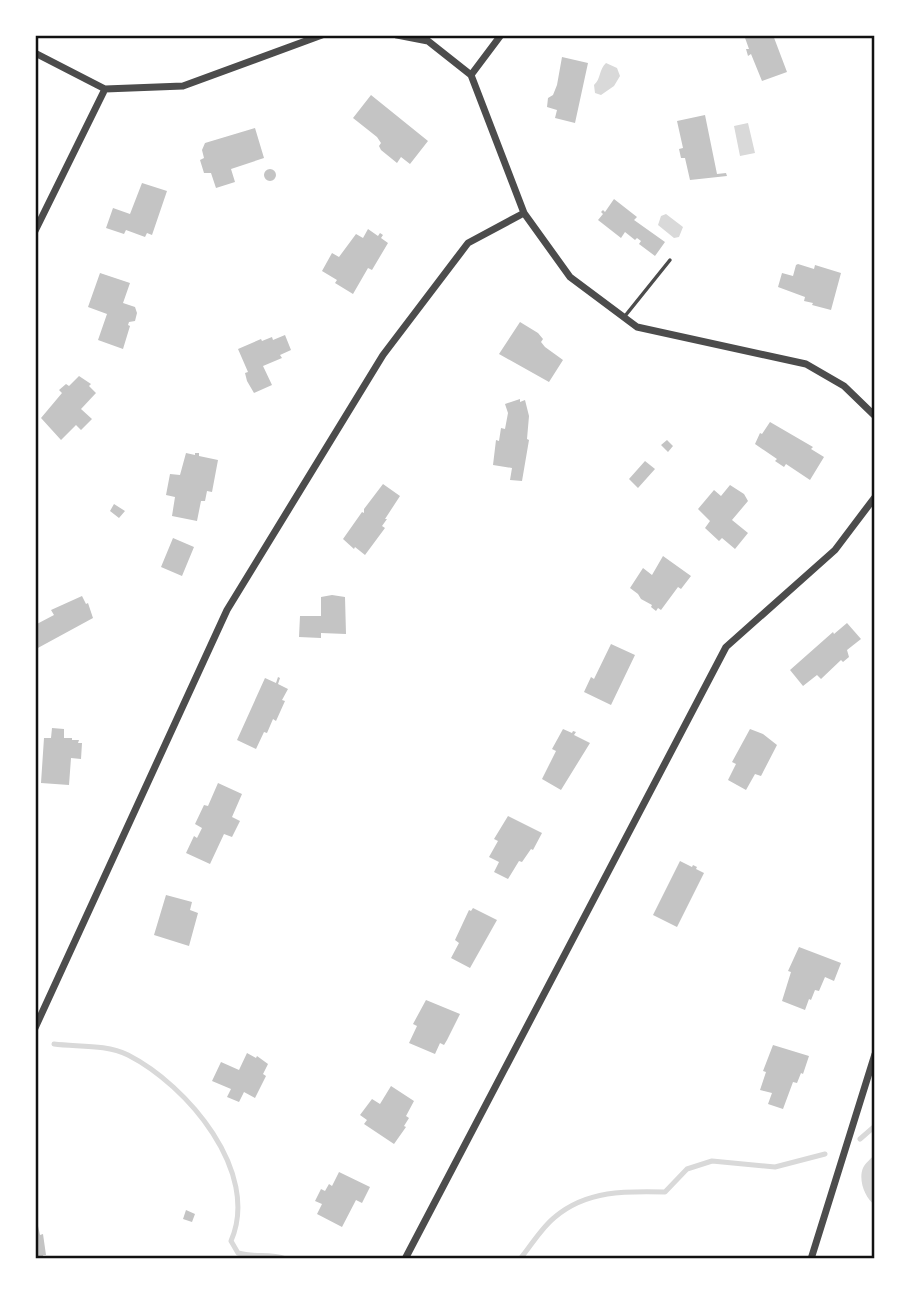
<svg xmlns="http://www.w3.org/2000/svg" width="910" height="1294" viewBox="0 0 910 1294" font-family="'Space Grotesk',sans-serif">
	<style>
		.water { fill: #d9d9d9 }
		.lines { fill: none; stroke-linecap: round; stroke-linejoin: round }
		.stream { stroke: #d9d9d9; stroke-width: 5 }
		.building { fill: #c4c4c4 }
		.service { stroke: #4c4c4c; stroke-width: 3.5 }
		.minor { stroke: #4c4c4c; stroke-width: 7 }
		.neatline { fill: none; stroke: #111; stroke-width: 2.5 }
	</style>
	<rect width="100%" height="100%" fill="#fff"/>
	<!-- water -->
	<path class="water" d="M606 63 617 68 620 76 614 86 601 95 595 93 594 85C601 79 599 69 606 63Z
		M748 123 755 153 740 156 734 126Z
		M666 214 683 227 679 237 674 238 658 225 661 216Z
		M875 1154V1205C865 1198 858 1180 863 1168 865 1163 872 1158 875 1154Z"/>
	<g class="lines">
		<!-- stream -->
		<path class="stream" d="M54 1044C77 1047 106 1044 128 1055 187 1085 261 1172 231 1241L238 1253C255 1258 269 1253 286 1259
			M860 1139 875 1126
			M520 1259C531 1246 541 1228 555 1217 587 1190 626 1191 665 1192L687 1169 712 1161 775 1167 825 1154"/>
	</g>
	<!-- building -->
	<path class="building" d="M744 35H773L787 72 762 81 751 54 748 56 746 49H749Z
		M562 57 588 63 575 123 555 118 557 110 547 107 548 98 553 95 557 85Z
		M371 95 428 141 410 164 401 157 397 163 381 150 379 146 381 143 377 137 353 118Z
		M705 115 717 174 726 173 727 176 690 180 685 158H681L679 149 683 148 677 121Z
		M255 128 264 158 231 169 235 182 216 188 211 173H204L200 160 204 158 202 150 205 143Z
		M264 175a6 6 0 1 1 12 0a6 6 0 1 1-12 0Z
		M142 183 167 191 152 235 147 233 145 237 126 230 124 234 106 228 113 208 130 214Z
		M614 199 637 217 634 220 665 242 655 256 639 244 641 241 637 238 635 240 625 232 621 238 598 220 603 214 601 212 603 210 605 212Z
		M368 229 378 236 380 233 383 235 381 238 388 243 372 270 368 268 353 294 335 283 337 280 322 271 332 253 339 257 356 234 363 238Z
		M798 264 814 269 815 265 841 273 831 310 812 305 813 303 804 301 805 297 778 287 782 273 793 276 796 265Z
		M100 273 130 283 123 303 135 307 137 313 135 321 129 322 128 325 130 326 123 349 98 340 107 314 88 307Z
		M520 322 538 333 543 339 541 342 545 347 563 360 549 382 499 354Z
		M285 335 291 350 280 355 282 358 263 366 272 385 254 393 247 381 245 373 248 372 238 349 261 339 262 341 272 337 273 340Z
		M79 376 91 384 89 386 96 393 81 409 92 419 81 430 76 425 61 440 41 418 62 393 59 390 66 384 69 386Z
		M520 399V402L525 400 529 416 527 439 529 440 522 481 510 480 512 468 493 465 496 440 499 441 501 428 505 429 508 413 505 404Z
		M770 422 813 447 811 449 824 457 810 480 786 464 784 467 775 461 777 459 755 444 760 433 762 434Z
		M667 440 673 446 668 452 661 445Z
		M186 453 195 455V453H199V456L218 460 212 492 207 491 205 501H201L197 521 172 516 175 497 166 495 170 474 180 475Z
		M645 461 655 469 638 488 629 479Z
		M383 484 400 496 385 519H387L382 526 385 528 365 555 355 547 354 549 343 539 362 512 364 513V509Z
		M730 485 744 494 748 501 732 520 748 533 735 549 722 538 719 541 705 528 710 521 698 509 714 490 721 496Z
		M114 504 125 511 119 518 110 511Z
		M173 538 194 547 182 576 161 567Z
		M663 556 691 576 681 589 678 587 661 610 658 608 656 611 651 607 652 605 641 599 638 594 630 588 643 568 652 575Z
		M332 595 345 597 346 634 321 633V638L299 637 300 616H321V597Z
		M82 596 86 604 88 603 93 618 36 649 35 625 54 615 51 610Z
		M847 623 861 639 847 650 849 657 843 662 841 660 821 679 817 675 803 686 790 670 833 632 834 634Z
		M611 644 635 655 611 705 584 692 591 677 594 679Z
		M278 677 280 678 278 684 288 689 282 700 285 701 276 721 273 719 267 733 264 732 256 749 237 740 265 678 276 683Z
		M52 728 64 729V738H72V740H79L78 743H82L81 759 71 758 69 785 41 783 44 738H51Z
		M563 729 572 733 573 731 576 732 574 735 590 743 561 790 542 779 556 751 552 749Z
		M750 729 763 734 777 745 761 776 755 774 746 790 728 780 736 764 732 762Z
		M218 783 242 794 232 817 240 821 232 837 224 834 210 864 186 853 194 836 197 838 202 828 195 824 204 805 208 806Z
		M508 816 542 833 533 850 531 849 522 862 519 861 508 879 494 872 499 862 489 857 498 841 494 839Z
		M680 861 692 867 693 865 697 867 696 869 704 873 677 927 653 915Z
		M166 895 192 902 190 910 198 913 189 946 154 935Z
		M473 908 497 920 470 968 451 958 459 943 455 940 469 910 471 911Z
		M799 947 841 963 834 981 825 977 819 991 815 990 811 1000 809 999 805 1010 782 1001 791 972 788 971Z
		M426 1000 460 1014 447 1040 444 1045 440 1043 435 1054 409 1043 417 1026 413 1024Z
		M773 1045 809 1056 803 1074 801 1073 797 1083 793 1082 783 1109 768 1104 772 1093 760 1090 766 1072 763 1071Z
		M247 1053 256 1058 257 1056 268 1064 263 1074 266 1076 255 1098 244 1092 239 1102 227 1097 231 1089 212 1081 221 1062 239 1070Z
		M391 1086 414 1101 406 1116 409 1118 404 1126 406 1127 394 1144 364 1124 367 1120 360 1115 372 1099 380 1104Z
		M339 1172 370 1187 362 1203 356 1200 342 1227 317 1214 322 1204 315 1201 321 1189 325 1191 329 1184 332 1186Z
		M186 1210 195 1214 192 1222 183 1219Z
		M38 1226 40 1235 43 1234 46 1255H43L44 1259H35V1227Z"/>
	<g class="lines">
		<!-- service -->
		<path class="service" d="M625 316 670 260"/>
		<!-- minor -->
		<path class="minor" d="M397 35 428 41 471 75 524 213 570 277 637 327 806 364 844 386 875 416
			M35 53 105 89 183 86 322 35
			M471 75 501 35
			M35 231 105 89
			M35 1028 227 610 383 355 468 243 524 213
			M405 1259 726 647 835 550 875 497
			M811 1259 875 1054"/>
	</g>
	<!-- border -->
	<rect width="910" height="1294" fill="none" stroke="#ffffff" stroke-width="74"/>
	<rect x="37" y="37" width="836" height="1220" class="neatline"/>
</svg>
